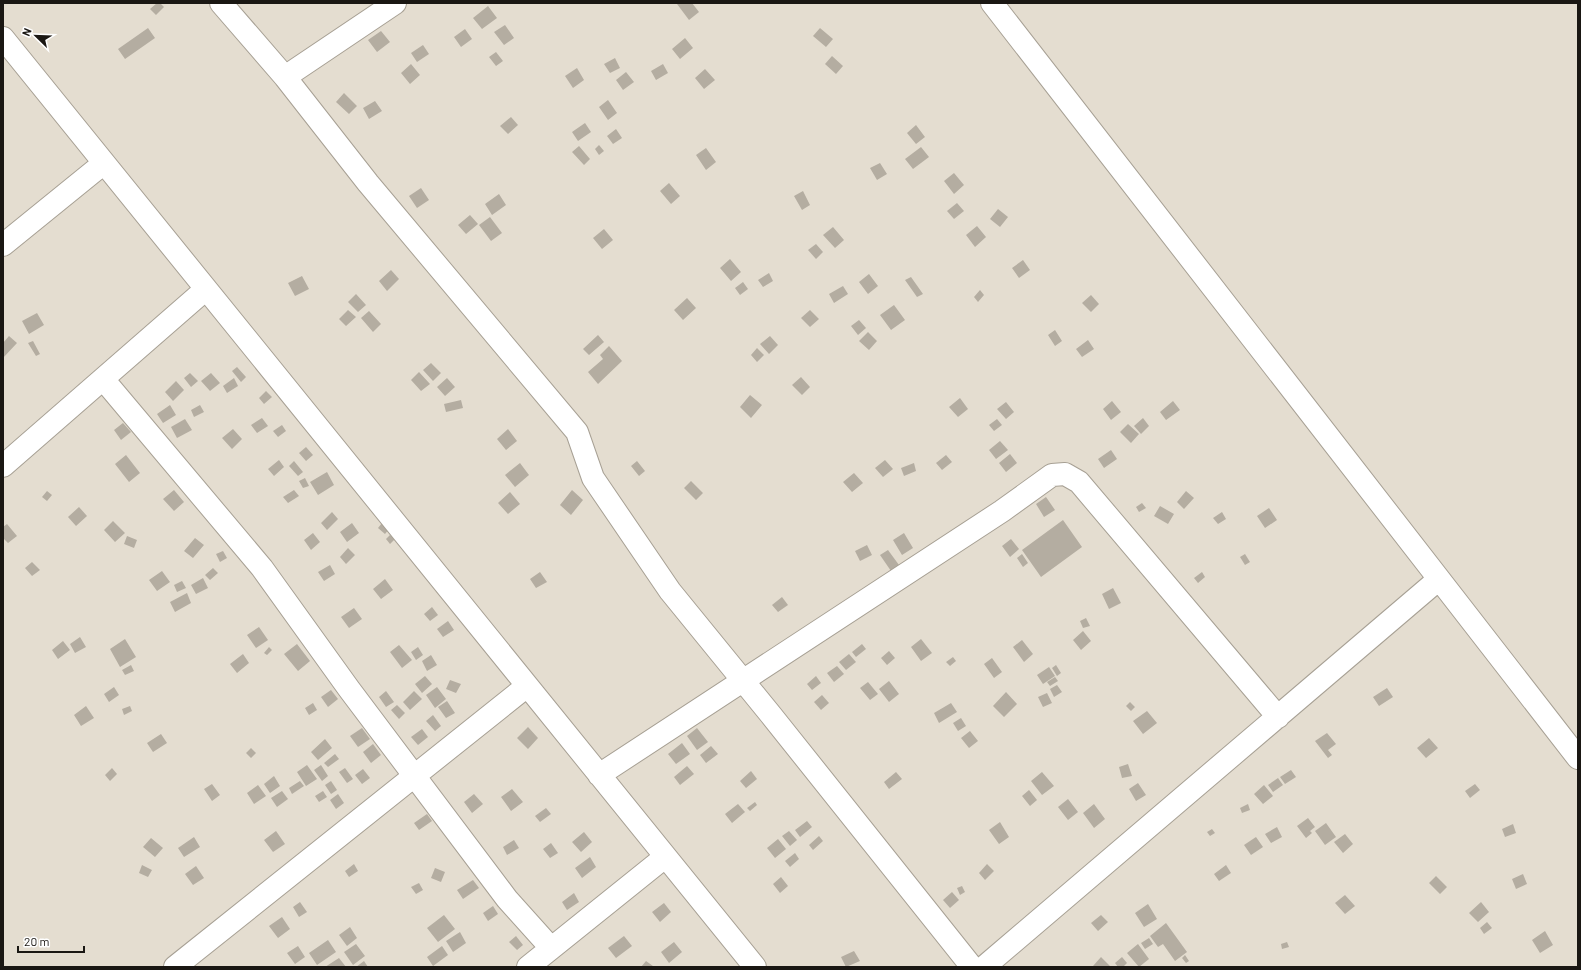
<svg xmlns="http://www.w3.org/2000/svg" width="1581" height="970" viewBox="0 0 1581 970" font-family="Barlow,sans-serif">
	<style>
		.building { fill: #b4ada1 }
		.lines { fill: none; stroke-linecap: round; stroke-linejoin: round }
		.street-casing { stroke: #a7a094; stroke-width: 24 }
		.street { stroke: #fff; stroke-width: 22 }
	</style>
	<rect width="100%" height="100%" fill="#e4ddd0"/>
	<!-- building -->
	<path class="building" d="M157 3H160L164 7 156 15 150 9Z
		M679 3H692L699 12 689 20 677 4Z
		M488 6 497 18 482 29 473 18Z
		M505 25 514 38 504 45 494 32Z
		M148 28 155 38 125 59 118 49Z
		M820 28 833 39 826 47 813 36Z
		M465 29 472 39 461 47 454 37Z
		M381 31 390 42 377 52 368 40Z
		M685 38 693 48 680 59 672 49Z
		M423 45 429 54 417 62 411 53Z
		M496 52 503 61 496 66 489 57Z
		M832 56 843 66 836 74 825 64Z
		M615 58 620 68 610 73 604 64Z
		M411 64 420 75 410 84 401 73Z
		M663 64 668 73 656 80 651 71Z
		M577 68 584 80 573 88 565 76Z
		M705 69 715 80 704 89 695 78Z
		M626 72 634 82 623 90 616 80Z
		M344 93 357 106 349 114 336 102Z
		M608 100 617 113 608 120 599 107Z
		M375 101 382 111 369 119 363 108Z
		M511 117 518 125 508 134 500 126Z
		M585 123 591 132 578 141 572 132Z
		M916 125 925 137 916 144 907 133Z
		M616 129 622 138 613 144 607 136Z
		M599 145 604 151 599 155 595 149Z
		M579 146 590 159 584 165 572 152Z
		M921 147 929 157 913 169 905 159Z
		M706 148 716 162 706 170 696 155Z
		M880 163 887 174 877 180 870 168Z
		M954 173 964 185 954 194 944 181Z
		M669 183 680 196 671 204 660 191Z
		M421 188 429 200 417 208 409 196Z
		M803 191 810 205 802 210 794 196Z
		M499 194 506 205 492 215 485 204Z
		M957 203 964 211 954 219 947 211Z
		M998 209 1008 217 1000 227 990 219Z
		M470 215 478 224 466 234 458 225Z
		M490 217 502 233 491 241 479 225Z
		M977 226 986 237 975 247 966 235Z
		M833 227 844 240 835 248 823 235Z
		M604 229 613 240 602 249 593 238Z
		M816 244 823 252 816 259 808 250Z
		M730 259 741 272 731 281 720 268Z
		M1023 260 1030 270 1019 278 1012 268Z
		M391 270 399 279 387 291 379 281Z
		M769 273 773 281 763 287 758 280Z
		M869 274 878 286 868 294 859 282Z
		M302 276 309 289 295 296 288 283Z
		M911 277 923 294 917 297 905 280Z
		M743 282 748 289 740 295 735 288Z
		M843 286 848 294 834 303 829 294Z
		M980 290 984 295 978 302 974 297Z
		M356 294 366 305 358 312 348 302Z
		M1091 295 1099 304 1091 312 1082 303Z
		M687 298 696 308 683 320 674 310Z
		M894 305 905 320 891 330 880 315Z
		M348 310 356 317 346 326 339 319Z
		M810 310 819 319 810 327 801 318Z
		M369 311 381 324 373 332 361 318Z
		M37 313 44 325 29 334 22 321Z
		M859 320 866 328 858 335 851 326Z
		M1055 330 1062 341 1055 346 1048 335Z
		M868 332 877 341 869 350 859 341Z
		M598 335 604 342 589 355 583 349Z
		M9 336 17 343 3 358V343Z
		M770 336 778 345 769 354 760 344Z
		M1088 340 1094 349 1082 357 1076 349Z
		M33 341 40 354 36 356 28 343Z
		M609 346 622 361 598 384 588 372 603 359 600 355Z
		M757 348 764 355 757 362 751 355Z
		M431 363 441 373 433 381 423 370Z
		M237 367 246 377 241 382 232 371Z
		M419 372 430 384 421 391 411 380Z
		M190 373 198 381 191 387 184 378Z
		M211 373 220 383 210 391 201 381Z
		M801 377 810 387 802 395 792 385Z
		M234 378 238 386 227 393 223 386Z
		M447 378 455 387 445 396 437 387Z
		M176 381 184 390 173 401 165 392Z
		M266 391 272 397 264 404 259 398Z
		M750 395 762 405 751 418 740 407Z
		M960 398 968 409 958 417 949 407Z
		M461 400 463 408 446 412 444 404Z
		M1112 401 1121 412 1111 420 1103 409Z
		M1173 401 1180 410 1166 420 1160 412Z
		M1006 402 1014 412 1006 419 997 409Z
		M170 405 176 415 163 423 157 414Z
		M200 405 204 412 194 417 191 410Z
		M262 418 268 426 257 433 251 425Z
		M1143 418 1149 426 1141 434 1134 426Z
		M185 419 192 430 177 438 171 427Z
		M997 419 1002 425 994 431 989 425Z
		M123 423 131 432 121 440 114 430Z
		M1128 424 1139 434 1131 443 1120 432Z
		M282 425 286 431 278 437 273 431Z
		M233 429 242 439 232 449 222 438Z
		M508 429 517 441 506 450 497 439Z
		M1000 441 1008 450 996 459 989 450Z
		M306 447 313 455 306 461 299 453Z
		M1111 450 1117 459 1104 468 1098 459Z
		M1010 454 1017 463 1006 472 999 463Z
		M126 455 140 473 129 482 115 464Z
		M946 455 952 462 942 470 936 463Z
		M279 460 284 467 274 476 268 469Z
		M885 460 893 469 883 477 875 468Z
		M294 461 303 472 298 476 289 466Z
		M637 461 645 471 639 476 631 466Z
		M520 463 529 475 515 487 505 475Z
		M914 463 916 471 904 476 901 468Z
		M327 472 334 485 318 495 310 482Z
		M854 473 863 483 852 492 843 482Z
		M305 478 309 486 303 488 299 481Z
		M691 481 703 493 696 500 684 488Z
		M174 490 184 502 174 511 163 499Z
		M294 490 299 496 288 503 283 497Z
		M572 490 583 500 571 515 560 505Z
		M47 491 52 495 47 501 42 497Z
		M1186 491 1194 498 1184 509 1177 502Z
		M510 492 520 504 508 514 498 503Z
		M1046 497 1055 510 1044 517 1036 504Z
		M1142 503 1146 508 1139 512 1136 507Z
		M1160 506 1174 514 1168 524 1154 516Z
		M79 507 87 516 76 526 68 517Z
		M1269 508 1277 520 1265 528 1257 516Z
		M332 512 338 519 327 530 321 523Z
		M1222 512 1226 519 1218 524 1213 518Z
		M1063 520 1082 547 1041 577 1022 550Z
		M113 521 125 533 115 542 104 530Z
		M352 523 359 533 347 542 340 532Z
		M382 523 389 529 385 534 378 528Z
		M7 524 17 536 8 543 3 538V527Z
		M313 533 320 542 311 550 304 540Z
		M904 533 913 548 902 555 893 540Z
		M390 535 395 539 390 544 386 539Z
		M127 536 137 540 134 548 124 544Z
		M195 538 204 545 193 558 184 551Z
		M1011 539 1019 549 1010 557 1002 546Z
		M867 545 872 555 860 561 855 551Z
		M348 548 355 555 346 564 340 557Z
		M888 550 899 565 891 571 880 555Z
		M223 551 227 558 220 562 216 554Z
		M1022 554 1028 563 1023 567 1017 558Z
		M1245 554 1250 562 1245 565 1240 557Z
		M32 562 40 570 32 576 25 568Z
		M330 565 335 574 324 581 318 572Z
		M213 568 218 573 210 580 205 575Z
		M162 571 170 582 157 591 149 580Z
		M540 572 547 582 536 588 530 579Z
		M1202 572 1205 577 1198 583 1194 578Z
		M203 578 208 588 196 594 191 585Z
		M385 579 393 590 381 599 373 589Z
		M182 581 186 588 177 592 174 585Z
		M1113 588 1121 603 1109 609 1102 594Z
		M187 593 191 603 175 612 170 602Z
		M782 597 788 605 778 612 772 605Z
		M432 607 438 615 430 621 424 614Z
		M354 608 362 619 349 628 341 617Z
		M1086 618 1090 626 1083 628 1080 621Z
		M448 621 454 630 443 637 437 629Z
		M259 627 268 640 256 648 247 635Z
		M1083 631 1091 641 1081 650 1073 640Z
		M80 637 86 647 75 653 70 644Z
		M125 639 136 657 120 667 110 649Z
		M921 639 932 653 921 661 911 647Z
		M1022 640 1033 654 1024 662 1013 647Z
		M63 641 70 650 58 659 52 650Z
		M297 644 310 661 298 671 284 654Z
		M862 644 866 649 856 657 852 652Z
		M399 645 412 660 402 668 390 652Z
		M269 647 272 650 267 655 264 653Z
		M418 647 423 655 416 660 411 652Z
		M889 651 895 658 887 665 881 658Z
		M243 654 249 663 237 673 230 664Z
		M849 654 856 662 846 670 839 662Z
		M431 655 437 665 427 671 422 661Z
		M953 657 956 661 950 666 946 662Z
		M992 658 1002 672 994 678 984 664Z
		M131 665 134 671 125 675 122 670Z
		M1056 665 1061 673 1057 676 1052 668Z
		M837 666 844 674 834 682 827 673Z
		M1049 667 1055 676 1043 684 1037 675Z
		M425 676 432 684 422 693 415 684Z
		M816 676 821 683 812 690 807 684Z
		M1055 677 1058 681 1050 686 1047 682Z
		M450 680 461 684 456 693 446 689Z
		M889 681 899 694 889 702 879 689Z
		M868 682 878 694 870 700 860 688Z
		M1057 685 1062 692 1054 697 1050 689Z
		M114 687 119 695 109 702 104 694Z
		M437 687 446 699 435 708 426 695Z
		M1387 688 1393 697 1379 706 1373 697Z
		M331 690 338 699 328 707 321 697Z
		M386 691 394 702 386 707 379 697Z
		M414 691 422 699 410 710 403 702Z
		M1006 692 1017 704 1004 717 993 706Z
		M1047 693 1052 703 1043 707 1038 697Z
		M822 695 829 703 821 710 814 702Z
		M447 701 455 713 446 718 438 707Z
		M1130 702 1135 707 1131 711 1126 706Z
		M313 703 317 710 309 715 305 708Z
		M951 703 957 712 939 723 934 713Z
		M397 705 405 713 399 719 391 710Z
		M86 706 94 718 81 726 74 715Z
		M130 706 132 711 124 715 122 709Z
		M1147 711 1157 723 1143 734 1133 721Z
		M433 715 441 726 435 731 426 721Z
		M961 718 966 726 958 731 953 723Z
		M528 727 538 738 528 749 517 738Z
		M362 728 370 739 358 747 350 736Z
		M697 728 708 742 697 750 687 736Z
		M422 729 428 737 418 745 411 737Z
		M970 731 978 741 969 748 961 738Z
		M1327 733 1336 744 1328 750 1332 755 1328 758 1315 741Z
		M161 734 167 743 153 752 147 743Z
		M1429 738 1438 748 1426 758 1417 748Z
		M325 739 332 748 318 760 311 752Z
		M682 743 690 754 676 764 668 754Z
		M373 744 381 755 371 763 363 752Z
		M711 746 718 754 706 763 700 755Z
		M251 748 256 753 251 758 246 753Z
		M335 754 339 759 328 767 324 763Z
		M1128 764 1132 776 1122 778 1119 767Z
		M307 765 317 779 306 786 297 772Z
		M321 765 328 776 322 781 314 770Z
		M687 766 694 774 680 785 674 777Z
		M112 768 117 774 110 781 105 775Z
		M345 768 353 779 347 783 339 772Z
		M363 769 370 778 362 784 355 775Z
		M1291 770 1296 777 1285 784 1280 777Z
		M751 771 757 779 746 788 740 781Z
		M896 772 902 779 889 789 884 782Z
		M1042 772 1054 786 1042 795 1031 781Z
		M274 776 280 786 270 793 264 784Z
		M1278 778 1283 785 1273 792 1268 785Z
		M300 781 304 786 292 794 289 788Z
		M331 781 337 790 331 794 325 785Z
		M1138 783 1146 795 1136 801 1129 789Z
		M212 784 220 795 212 801 204 789Z
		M1475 784 1480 790 1470 798 1465 791Z
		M258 785 266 796 254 804 247 793Z
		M1264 785 1273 796 1263 804 1254 794Z
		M512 789 523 802 511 811 501 797Z
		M1029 790 1037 800 1030 806 1022 796Z
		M282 791 288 799 277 807 271 798Z
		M323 791 327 797 319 802 315 796Z
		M338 794 344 803 336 809 330 800Z
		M474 794 483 804 472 813 464 802Z
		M1068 799 1078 812 1068 820 1058 807Z
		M755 802 757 805 750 811 747 808Z
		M738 804 745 812 732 823 725 814Z
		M1094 804 1105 819 1094 828 1083 813Z
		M1248 804 1250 810 1242 813 1240 808Z
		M546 808 551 814 540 822 535 816Z
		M427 814 432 821 419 830 414 823Z
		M1308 818 1315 827 1310 831 1312 833 1306 838 1297 826Z
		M807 821 812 827 800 837 795 830Z
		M1000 822 1009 837 999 844 989 830Z
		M1326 823 1336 837 1325 845 1315 831Z
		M1513 824 1516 833 1505 837 1502 829Z
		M1277 827 1282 837 1271 843 1265 834Z
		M1212 829 1215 833 1210 836 1207 832Z
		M276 831 285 844 273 852 264 840Z
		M789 831 797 840 790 846 782 836Z
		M584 832 592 842 581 852 572 842Z
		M1345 834 1353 844 1343 853 1334 842Z
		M819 836 823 841 813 850 809 845Z
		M194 837 200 847 184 857 178 848Z
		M1256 837 1263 847 1251 855 1244 845Z
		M151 838 163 848 155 857 143 847Z
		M778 839 786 849 775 858 767 848Z
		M514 840 519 848 507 855 503 847Z
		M551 843 558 853 550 858 543 849Z
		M795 853 799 859 790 867 785 861Z
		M590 857 596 867 582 878 575 868Z
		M354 864 358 871 349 877 345 871Z
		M987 864 994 871 985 880 979 873Z
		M142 865 152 870 148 877 139 873Z
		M1226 865 1231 873 1219 881 1214 874Z
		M196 866 204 878 193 885 185 874Z
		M435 868 445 872 441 882 431 878Z
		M1523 874 1527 884 1516 889 1512 879Z
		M1436 876 1447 887 1440 894 1429 883Z
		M781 877 788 886 780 893 773 884Z
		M473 880 479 888 463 899 457 890Z
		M419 883 423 890 416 894 411 887Z
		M962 886 965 892 960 895 957 888Z
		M952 892 959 900 950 908 943 900Z
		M574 893 579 902 567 910 562 902Z
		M1345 895 1355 906 1345 914 1335 903Z
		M300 902 307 912 299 917 293 907Z
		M1481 902 1489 912 1478 922 1469 913Z
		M664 903 671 912 660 922 652 912Z
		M1148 904 1157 919 1144 927 1135 913Z
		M493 906 498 914 488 921 483 913Z
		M444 915 455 929 438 942 427 928Z
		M1101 915 1108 922 1098 931 1091 923Z
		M282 917 290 929 278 938 269 926Z
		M1487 922 1492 928 1484 934 1480 928Z
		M1166 923 1187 952 1175 961 1163 944 1158 947 1150 936Z
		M350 927 357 938 347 946 339 935Z
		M1545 931 1553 945 1540 953 1532 940Z
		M460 932 466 943 453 952 446 941Z
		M516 936 523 945 517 950 509 942Z
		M624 936 632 946 616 958 608 948Z
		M1149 938 1153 944 1145 949 1141 943Z
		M328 940 336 952 317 965 309 953Z
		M674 942 682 952 669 963 661 952Z
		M1287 942 1289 947 1282 949 1281 944Z
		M356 944 365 956 353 965 344 952Z
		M1138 944 1149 959 1139 967 1127 953Z
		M298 946 305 957 295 964 287 953Z
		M442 946 448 955 433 966 427 957Z
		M854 951 860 961 846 967 841 957Z
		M1185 955 1189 961 1186 963 1182 958Z
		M1101 957 1110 966 1109 967H1094L1093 966Z
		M1122 957 1127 963 1123 967H1118L1115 963Z
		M339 958 346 967H325Z
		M364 961 368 967H356Z
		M646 961 653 966 652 967H641Z"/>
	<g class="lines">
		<defs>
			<path id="street" d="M221 3 285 77 368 183 577 432 593 478 670 591 771 715 972 967
				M992 3 1578 758
				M3 38 755 967
				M285 77 395 3
				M3 245 104 163
				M103 379 262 568 349 689 507 899 551 948
				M3 466 206 289
				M599 775 1002 511 1052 475 1065 474 1079 482 1278 717
				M175 967 527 686
				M528 967 665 857
				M984 967 1439 579"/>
		</defs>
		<!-- street casing -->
		<use href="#street" class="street-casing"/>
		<!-- street -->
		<use href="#street" class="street"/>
	</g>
	<!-- border -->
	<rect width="1581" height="970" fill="none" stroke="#1a1713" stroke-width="8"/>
	<!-- north arrow -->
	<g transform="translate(36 36) rotate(293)" stroke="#ffffff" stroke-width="3" paint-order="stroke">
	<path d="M0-3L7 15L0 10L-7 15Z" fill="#1a1713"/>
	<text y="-6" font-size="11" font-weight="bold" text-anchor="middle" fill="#1a1713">N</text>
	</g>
	<!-- scale -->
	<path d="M18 946v6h66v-6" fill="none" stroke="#1a1713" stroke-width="2"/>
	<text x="24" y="946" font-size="12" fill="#1a1713" stroke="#ffffff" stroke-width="3" paint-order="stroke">20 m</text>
</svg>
